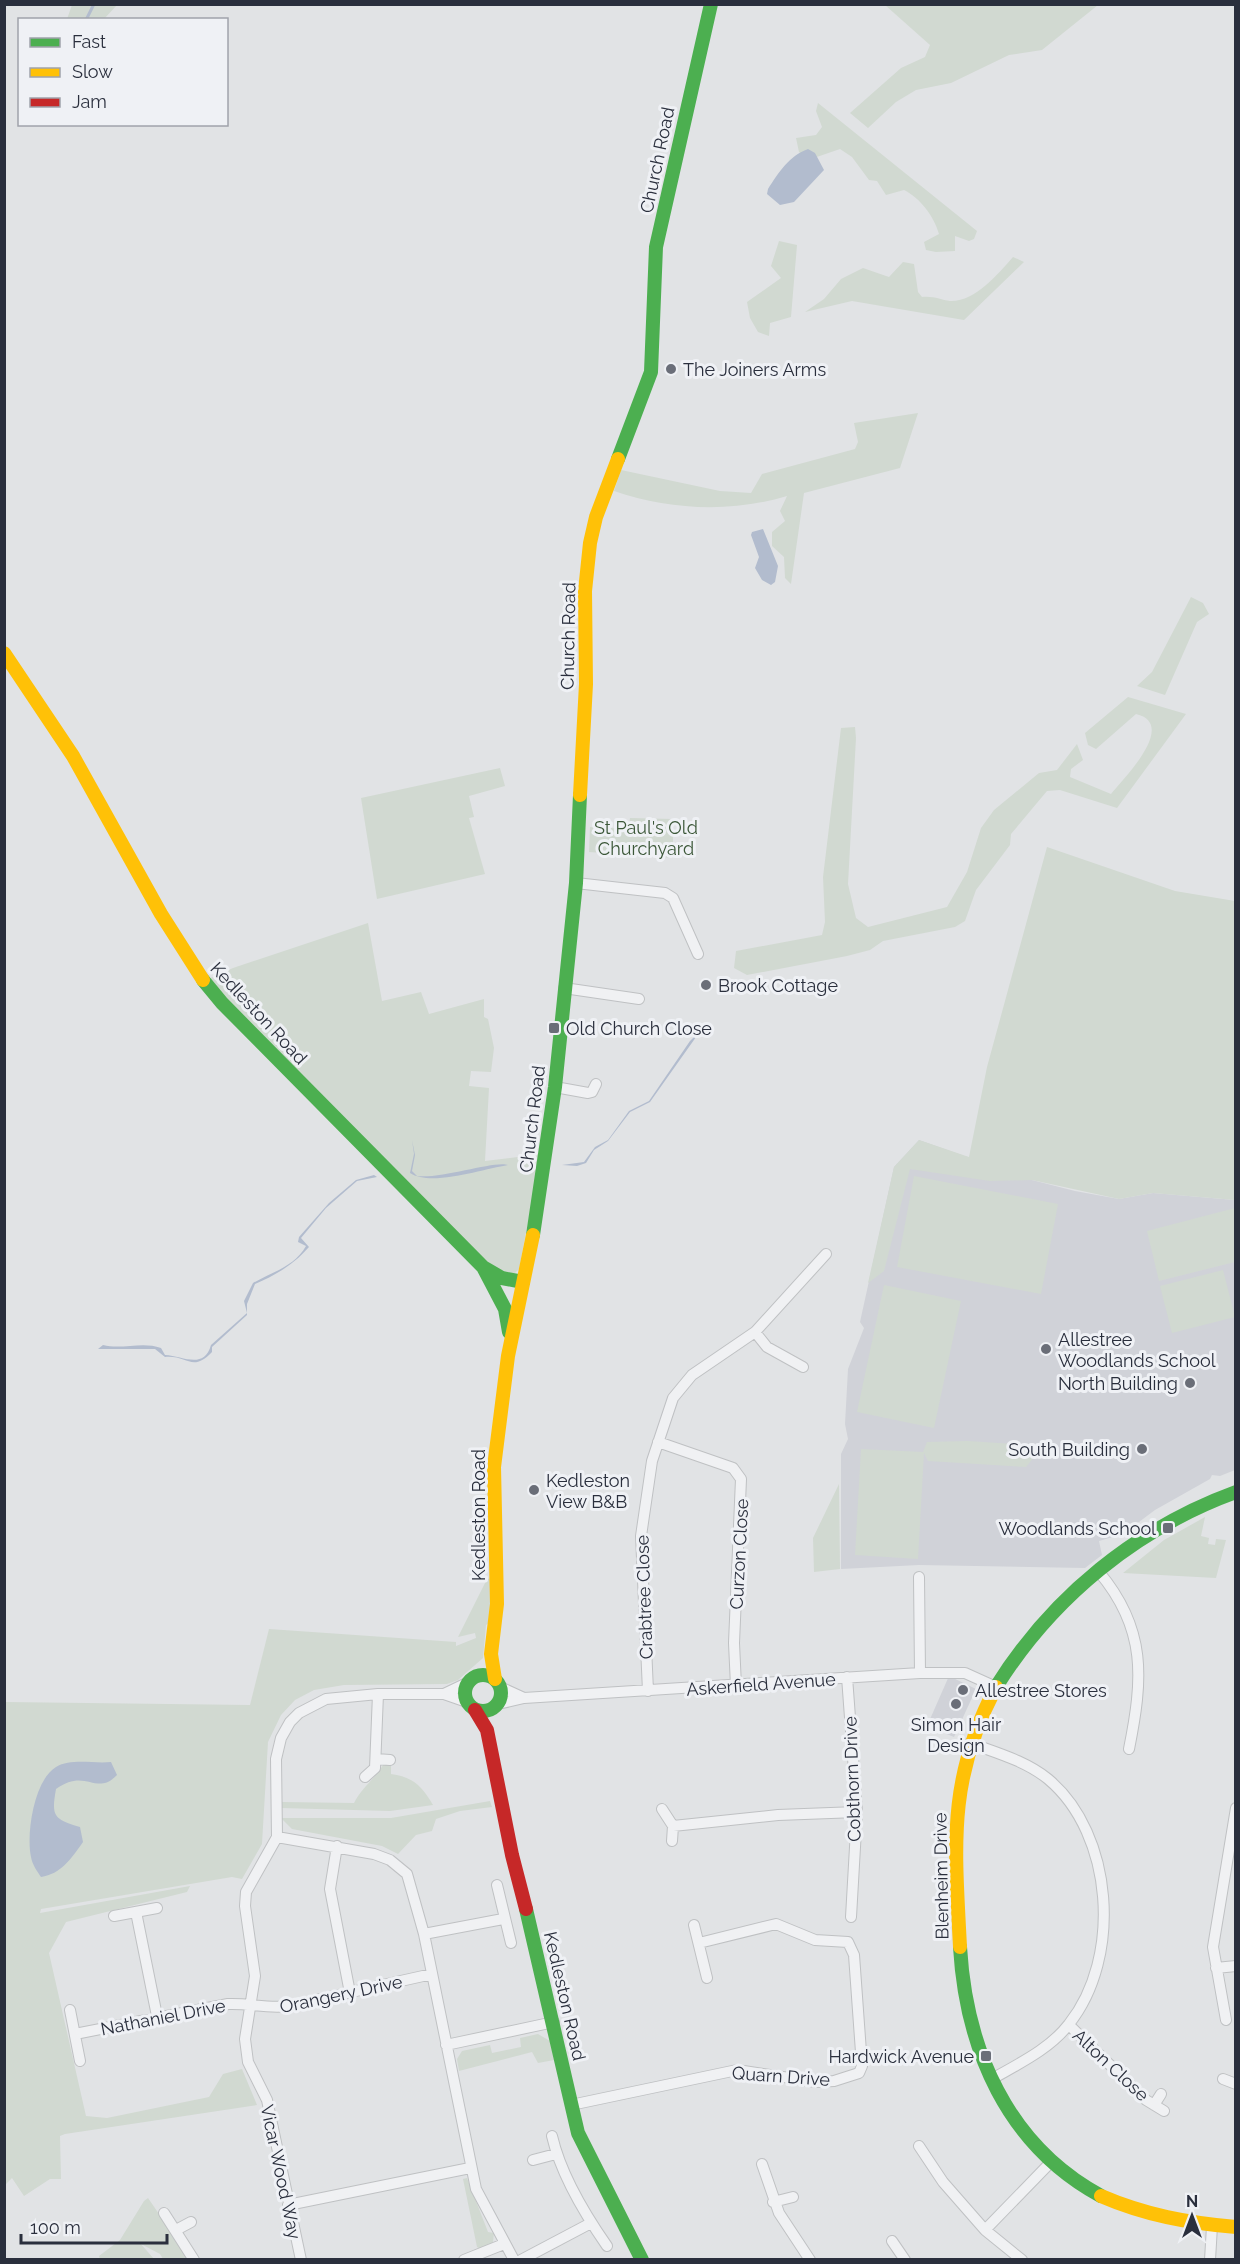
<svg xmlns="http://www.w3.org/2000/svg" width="1240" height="2264" viewBox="0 0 1240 2264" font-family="Raleway,sans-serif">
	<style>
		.built { fill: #d0d2d8 }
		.green { fill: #d1d9d1 }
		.water { fill: #b2bcce }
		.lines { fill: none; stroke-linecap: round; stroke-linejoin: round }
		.stream { stroke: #b2bcce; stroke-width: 3 }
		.street-casing { stroke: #bfc1c3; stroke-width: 12 }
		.street { stroke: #f0f1f3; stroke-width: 10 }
		.fast { stroke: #4caf50; stroke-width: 14 }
		.slow { stroke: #ffc107; stroke-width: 14 }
		.jam { stroke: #c62828; stroke-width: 14 }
		.poi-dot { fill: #6a6e78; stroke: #eff1f5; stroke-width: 2 }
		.labels { text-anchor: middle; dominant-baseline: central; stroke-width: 6; stroke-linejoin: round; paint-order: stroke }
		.street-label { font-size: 18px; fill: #2a2f3d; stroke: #eff1f5 }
		.poi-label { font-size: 18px; fill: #2a2f3d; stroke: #eff1f5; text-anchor: start }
		.park-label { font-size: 18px; fill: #3b5738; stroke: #eff1f5 }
	</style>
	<rect width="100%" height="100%" fill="#e1e3e5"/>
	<!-- built -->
	<path class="built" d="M919 1140 1032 1180 1075 1191 1119 1199 1153 1193 1235 1200V1470L1220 1476 1212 1475 1210 1479 1155 1510 1123 1534 1099 1541 1102 1555 1085 1568 919 1565 841 1569V1454L848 1439 845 1424 848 1369 864 1328 860 1322 894 1167Z
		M949 1676 976 1689 954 1737 927 1726Z"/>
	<!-- green -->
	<path class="green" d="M72 5V4L117 5 104 19H67Z
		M885 5H1098L1042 50 1009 55 951 83 916 90 896 102 868 128 850 113 901 68 925 57 930 45Z
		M818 103 977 231 974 239 969 241 955 236V251L936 252 926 250 924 242 939 234C934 216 920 198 904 190L886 195 877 181 869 180 852 157 840 149 808 160 799 152 796 138 816 135 822 127 816 111Z
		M779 241 797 245 791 317 770 323 769 336 758 332 750 318 747 302 781 278 771 266Z
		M1013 257 1024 262 964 320 852 301 805 312 824 299 841 279 863 268 889 277 903 262 914 264 918 292 922 297C935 296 941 300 950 301 975 302 998 274 1013 257Z
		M918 413 900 468 804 493 791 584 785 578 784 557 772 546V532L785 521 780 511 787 496C731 513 669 510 614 491L621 470 720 491 751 493 762 474 855 449 858 442 854 423Z
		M1191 597 1203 603 1209 614 1197 622 1165 695 1137 686 1152 672Z
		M1128 697 1186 714 1117 808 1060 790 1047 791 1011 834 1010 845 976 890 965 921 955 927 883 941 870 950 847 956 747 975 734 968 736 951 822 935 825 922 823 877 841 728 855 727 856 738 848 884 856 918 868 927 947 907 967 872 981 828 994 810 1039 773 1057 770 1077 744 1083 760 1071 769 1070 777 1111 794C1124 778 1178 724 1136 714L1096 749 1088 745 1085 733Z
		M500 768 505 786 469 796 474 817 469 818 485 874 377 899 361 798Z
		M630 818 673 819V858L589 852 590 827 628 829Z
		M1047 847 1175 891 1235 901V1200L1153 1193 1119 1199 1032 1180 990 1181 910 1169 884 1271 868 1283 894 1167 919 1140 969 1157 987 1067Z
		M368 923 382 1001 421 992 429 1014 484 999V1017L488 1019 494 1048 491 1072 471 1071 469 1086 489 1088 485 1161 541 1154 519 1269 514 1274 487 1265 206 980 233 968Z
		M914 1176 1058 1204 1041 1294 897 1267Z
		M1235 1208V1262L1159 1281 1147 1231Z
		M1223 1270 1235 1317 1172 1333 1160 1286Z
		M884 1285 961 1301 934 1428 857 1412Z
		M968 1441 1043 1446 1026 1467 928 1461 924 1453 918 1559 855 1555 861 1449 923 1452 927 1442Z
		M839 1484 840 1569 814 1572 813 1538Z
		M1205 1517 1201 1536 1209 1538 1208 1544 1215 1545 1216 1539 1226 1540 1216 1578 1123 1573 1164 1540Z
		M492 1578 491 1621 486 1625 483 1658 458 1680 447 1684 344 1685 314 1690 295 1700 281 1715 268 1742 262 1844 242 1879 232 1877 41 1909 40 1913 190 1886 187 1892 66 1922 49 1953 86 2116 107 2118 209 2097 223 2074 242 2069 257 2105 65 2134 60 2136 61 2179H50L24 2196 12 2178 5 2185V1702L250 1705 269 1629 456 1642V1646L476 1638 475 1633 458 1637 487 1579Z
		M383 1765H391V1774C413 1777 422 1786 433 1805L390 1811 281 1808 282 1802 354 1803C362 1787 374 1780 383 1765Z
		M490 1801 492 1807 460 1811 436 1819 432 1831 416 1835 398 1854 382 1846 292 1829 281 1818H391Z
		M538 2034 550 2041 554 2060 538 2063 532 2052 459 2071 457 2059 462 2051 490 2045 492 2053 521 2047 520 2038Z
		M467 2178 488 2232 494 2233 493 2242 482 2250 477 2247 463 2179Z
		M148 2198 190 2259H163L160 2254 141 2244 154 2259H100L99 2256 120 2240 144 2201Z"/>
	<!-- water -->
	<path class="water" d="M808 149 815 153 824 170 794 202 780 205 767 194 768 189C779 172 789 156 808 149Z
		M763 529 778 566 775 582 771 585 762 580 755 568 759 557 751 535 752 532Z
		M701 1030 650 1102 630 1112 608 1141 594 1150 586 1163 577 1166 562 1165 584 1162 595 1147 608 1140 629 1111 649 1101 690 1041Z
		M412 1140 415 1155 412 1171 417 1176C442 1179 496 1160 508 1165 483 1169 431 1187 410 1173L414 1154Z
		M374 1175 377 1177 357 1181 326 1208 301 1238 309 1247C293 1265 276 1275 255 1284L247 1304V1315L212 1347V1352C192 1373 188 1355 165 1357L155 1349H98L103 1345C122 1350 142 1341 161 1348L165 1355C183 1356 204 1370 211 1345L247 1313 244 1301 253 1283C272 1272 294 1267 306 1246L298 1242 299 1237 329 1203 356 1180Z
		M111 1762 117 1775C96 1797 86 1767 56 1789 51 1817 54 1819 80 1827L83 1842C71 1859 61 1874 41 1877 37 1871 32 1864 31 1857 26 1834 34 1780 56 1767 71 1758 94 1764 111 1762Z"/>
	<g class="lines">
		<!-- stream -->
		<path class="stream" d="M86 20 94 4"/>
		<defs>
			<path id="street" d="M576 883 665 893 673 898 698 954
				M564 988 639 999
				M555 1087 588 1093 592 1092 596 1084
				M755 1332 767 1347 803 1367
				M658 1442 733 1468 741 1479 734 1643 736 1686
				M1099 1572C1147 1629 1143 1679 1129 1749
				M919 1577 920 1673
				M847 1677 857 1812 851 1917
				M500 1687 524 1698
				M648 1691 641 1536 652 1461 673 1398 692 1375 755 1332 826 1254
				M444 1694 467 1683
				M498 1704 524 1698 920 1673H965L996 1687
				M970 1743C997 1753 1026 1761 1048 1779 1114 1834 1122 1958 1069 2024 1050 2049 1018 2064 992 2079
				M376 1759 390 1760
				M365 1777 375 1768 378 1694
				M662 1809 673 1826 778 1815 857 1812
				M277 1837 374 1854 390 1860 407 1874 424 1934 476 2189 514 2260
				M672 1841 673 1826
				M337 1846 330 1889 350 1993
				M497 1885 511 1943
				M136 1912 157 2016
				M114 1916 157 1908
				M694 1925 707 1978
				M424 1934 503 1919
				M1216 1968 1236 1966
				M70 2010 80 2061
				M1226 2020 1213 1947 1236 1808
				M1069 2025 1146 2100 1164 2111
				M75 2034 228 2004C249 2003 268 2009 289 2006L432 1974
				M446 2045 554 2022
				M1223 2079 1236 2084
				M571 2105 737 2070 816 2082 834 2081 859 2073 862 2066 854 1955 848 1942 815 1940 776 1924 699 1943
				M1154 2105 1161 2094
				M552 2136C561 2175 584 2213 607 2246
				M919 2146 943 2182 985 2230 1051 2162
				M533 2160 556 2154
				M762 2164 779 2213 810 2260
				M773 2202 793 2197
				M288 2205 470 2168
				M164 2213 194 2260
				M176 2230 191 2222
				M985 2230 1022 2260
				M892 2241 905 2260
				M301 2260 267 2100 248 2062 245 2039 255 1976 245 1906 246 1892 277 1837 276 1759 281 1738 290 1722 299 1713 326 1699 378 1694H444L467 1702
				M464 2260 504 2244
				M521 2260 591 2223
				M1210 2260 1212 2226"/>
		</defs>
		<!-- street casing -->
		<use href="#street" class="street-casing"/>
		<!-- street -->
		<use href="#street" class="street"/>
		<!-- fast -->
		<path class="fast" d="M618 459 651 372 656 247 711 4
			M203 980 222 1003 483 1267 505 1309 509 1332
			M533 1235 555 1087 576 883 580 795
			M483 1267 502 1278 523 1282
			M465 1693a18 18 0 1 1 36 0a18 18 0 1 1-36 0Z
			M996 1687C1052 1597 1137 1528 1236 1492
			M526 1909 578 2133 642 2260
			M960 1947C966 2049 1007 2145 1101 2196"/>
		<!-- slow -->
		<path class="slow" d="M4 653 73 756 161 914 203 980
			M580 795 586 684 585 591 590 543 596 517 618 459
			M495 1679 491 1654 497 1604 494 1467 508 1356 533 1235
			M960 1947C955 1846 947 1780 996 1687
			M1101 2196C1145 2215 1188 2223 1236 2227"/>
		<!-- jam -->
		<path class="jam" d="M475 1710 487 1730 512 1855 526 1909"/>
	</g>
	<!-- markers -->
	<g class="poi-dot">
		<circle cx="671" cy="369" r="6"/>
		<circle cx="706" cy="985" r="6"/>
		<rect x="548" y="1022" width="12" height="12" rx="3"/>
		<circle cx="1046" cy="1349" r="6"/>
		<circle cx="1190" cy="1383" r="6"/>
		<circle cx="1142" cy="1449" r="6"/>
		<circle cx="534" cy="1490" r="6"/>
		<rect x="1162" y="1522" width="12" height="12" rx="3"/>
		<circle cx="963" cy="1690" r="6"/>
		<circle cx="956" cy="1704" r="6"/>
		<rect x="980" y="2050" width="12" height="12" rx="3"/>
	</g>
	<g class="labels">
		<!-- street labels -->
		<g class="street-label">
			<text transform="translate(657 160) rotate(-78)">Church Road</text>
			<text transform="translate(568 636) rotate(-89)">Church Road</text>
			<text transform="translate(259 1013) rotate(47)">Kedleston Road</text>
			<text transform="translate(532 1119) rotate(-83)">Church Road</text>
			<text transform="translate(478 1515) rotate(-90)">Kedleston Road</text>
			<text transform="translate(739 1554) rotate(-87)">Curzon Close</text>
			<text transform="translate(644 1597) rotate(-92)">Crabtree Close</text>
			<text transform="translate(761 1684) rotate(-4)">Askerfield Avenue</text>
			<text transform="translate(852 1779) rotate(-92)">Cobthorn Drive</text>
			<text transform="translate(941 1876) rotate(-91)">Blenheim Drive</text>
			<text transform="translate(341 1994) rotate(-12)">Orangery Drive</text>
			<text transform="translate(565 1996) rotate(77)">Kedleston Road</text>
			<text transform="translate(163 2017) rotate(-11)">Nathaniel Drive</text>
			<text transform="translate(1111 2065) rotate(43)">Alton Close</text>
			<text transform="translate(781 2076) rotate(4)">Quarn Drive</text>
			<text transform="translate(281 2172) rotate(78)">Vicar Wood Way</text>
		</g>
		<!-- poi labels -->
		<g class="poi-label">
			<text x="683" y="369">The Joiners Arms</text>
			<text x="718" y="985">Brook Cottage</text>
			<text x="566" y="1028">Old Church Close</text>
			<text x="1058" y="1339">Allestree<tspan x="1058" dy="21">Woodlands School</tspan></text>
			<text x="1178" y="1383" text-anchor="end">North Building</text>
			<text x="1130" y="1449" text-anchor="end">South Building</text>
			<text x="546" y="1480">Kedleston<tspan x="546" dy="21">View B&amp;B</tspan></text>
			<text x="1156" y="1528" text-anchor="end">Woodlands School</text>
			<text x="975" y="1690">Allestree Stores</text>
			<text x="956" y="1724" text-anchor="middle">Simon Hair<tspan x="956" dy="21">Design</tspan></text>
			<text x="974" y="2056" text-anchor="end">Hardwick Avenue</text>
		</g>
		<!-- park labels -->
		<g class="park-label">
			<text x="646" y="827">St Paul's Old<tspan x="646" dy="21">Churchyard</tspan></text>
		</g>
	</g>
	<!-- border -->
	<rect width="1240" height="2264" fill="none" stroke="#2a2f3d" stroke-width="12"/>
	<!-- legend -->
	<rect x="18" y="18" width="210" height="108" fill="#eff1f5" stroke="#a0a3ab" stroke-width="1.5"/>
	<rect x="30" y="38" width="30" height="9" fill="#4caf50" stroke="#a0a3ab" stroke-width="1.5"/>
	<text x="72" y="48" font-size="18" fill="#2a2f3d">Fast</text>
	<rect x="30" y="68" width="30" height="9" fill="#ffc107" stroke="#a0a3ab" stroke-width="1.5"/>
	<text x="72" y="78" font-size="18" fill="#2a2f3d">Slow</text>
	<rect x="30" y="98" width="30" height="9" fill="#c62828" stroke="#a0a3ab" stroke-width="1.5"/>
	<text x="72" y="108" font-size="18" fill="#2a2f3d">Jam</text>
	<!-- north arrow -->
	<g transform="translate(1192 2216)" stroke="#eff1f5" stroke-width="4.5" paint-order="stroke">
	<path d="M0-4.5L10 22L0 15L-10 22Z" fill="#2a2f3d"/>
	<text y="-9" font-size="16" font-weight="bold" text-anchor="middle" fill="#2a2f3d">N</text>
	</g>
	<!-- scale -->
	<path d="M21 2234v9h146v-9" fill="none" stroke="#2a2f3d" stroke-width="3"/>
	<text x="30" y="2234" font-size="18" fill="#2a2f3d" stroke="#eff1f5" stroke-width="4.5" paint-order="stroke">100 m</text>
</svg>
